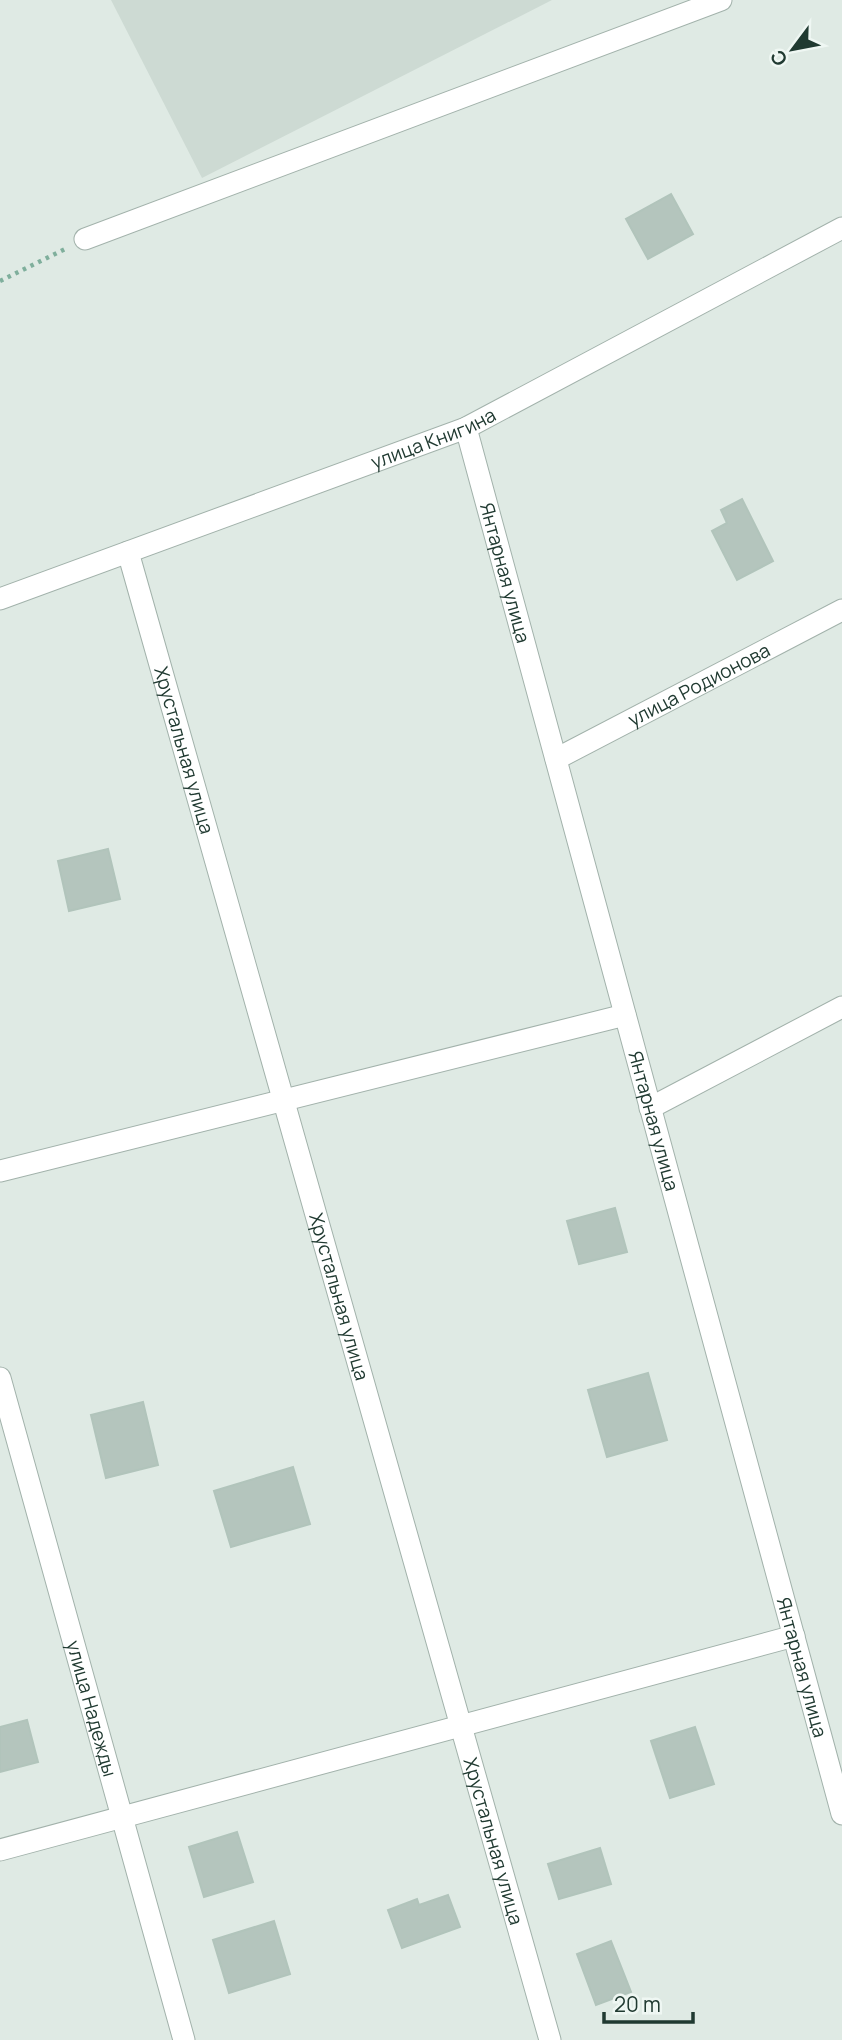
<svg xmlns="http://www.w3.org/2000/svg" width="842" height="2040" viewBox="0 0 842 2040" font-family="Manrope,sans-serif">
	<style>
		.built { fill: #cddad3 }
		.building { fill: #b4c5bd; stroke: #b1c4bb; stroke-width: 2 }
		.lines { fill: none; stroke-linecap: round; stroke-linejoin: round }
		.minor-casing { stroke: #a2b2ab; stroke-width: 23 }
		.path { stroke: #7faf9c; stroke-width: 4.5; stroke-dasharray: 3.5 5; stroke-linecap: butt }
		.minor { stroke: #fff; stroke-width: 21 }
		.labels { text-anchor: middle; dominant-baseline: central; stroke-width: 5; stroke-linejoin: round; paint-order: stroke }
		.street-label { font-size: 19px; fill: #203a31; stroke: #eff7f3 }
	</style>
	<rect width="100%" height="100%" fill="#dfeae4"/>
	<!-- built -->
	<path class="built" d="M111 0H552L202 178Z"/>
	<!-- building -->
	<path class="building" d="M671 194 693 234 648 259 626 219Z
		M742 499 773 561 737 580 712 531 727 523 721 510Z
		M108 849 120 899 69 911 58 861Z
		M615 1208 627 1252 579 1264 567 1221Z
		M648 1373 667 1440 607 1457 588 1390Z
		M143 1402 158 1465 106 1478 91 1415Z
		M293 1467 310 1524 231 1547 214 1491Z
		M27 1720 38 1762 0 1772V1727Z
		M695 1727 714 1784 670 1798 651 1741Z
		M237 1832 253 1882 204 1897 189 1847Z
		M600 1848 611 1884 559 1899 548 1864Z
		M448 1895 460 1927 402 1948 388 1910 417 1899 419 1905Z
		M274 1921 290 1974 229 1993 213 1940Z
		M611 1941 631 1992 596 2005 577 1954Z"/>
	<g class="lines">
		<defs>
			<g id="minor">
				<path d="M85 239 721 0"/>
				<path id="s1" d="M466 428 842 1814"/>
				<path id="s2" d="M128 552 550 2040"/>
				<path id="s3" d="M0 599 466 428 842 228"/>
				<path id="s4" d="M556 759 842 610"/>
				<path d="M650 1108 842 1007"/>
				<path d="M0 1171 625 1015"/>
				<path id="s5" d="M0 1378 184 2040"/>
				<path d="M0 1850 794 1636"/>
			</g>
		</defs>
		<!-- minor casing -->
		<use href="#minor" class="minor-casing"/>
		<!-- path -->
		<path class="path" d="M0 281 65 249"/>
		<!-- minor -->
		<use href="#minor" class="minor"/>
	</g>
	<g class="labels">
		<!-- street labels -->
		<g class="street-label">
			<text stroke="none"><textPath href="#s3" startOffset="462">улица Книгина</textPath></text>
			<text stroke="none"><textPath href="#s1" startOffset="150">Янтарная улица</textPath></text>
			<text stroke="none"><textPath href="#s4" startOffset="161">улица Родионова</textPath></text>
			<text stroke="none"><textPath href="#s2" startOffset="206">Хрустальная улица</textPath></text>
			<text stroke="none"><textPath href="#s1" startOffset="718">Янтарная улица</textPath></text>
			<text stroke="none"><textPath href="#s2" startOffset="774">Хрустальная улица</textPath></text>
			<text stroke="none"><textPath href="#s1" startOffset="1284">Янтарная улица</textPath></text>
			<text stroke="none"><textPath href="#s5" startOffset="343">улица Надежды</textPath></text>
			<text stroke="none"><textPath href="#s2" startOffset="1340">Хрустальная улица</textPath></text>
		</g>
	</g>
	<!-- north arrow -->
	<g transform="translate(793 49) rotate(238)" stroke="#eff7f3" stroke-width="5" paint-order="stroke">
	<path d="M0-5L12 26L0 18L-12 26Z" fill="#203a31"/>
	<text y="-10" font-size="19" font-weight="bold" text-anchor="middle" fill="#203a31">С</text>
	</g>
	<!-- scale -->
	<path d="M604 2012v10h89v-10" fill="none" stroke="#203a31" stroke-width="3.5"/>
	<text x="614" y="2012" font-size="21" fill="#203a31" stroke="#eff7f3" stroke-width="5" paint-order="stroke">20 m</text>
</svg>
